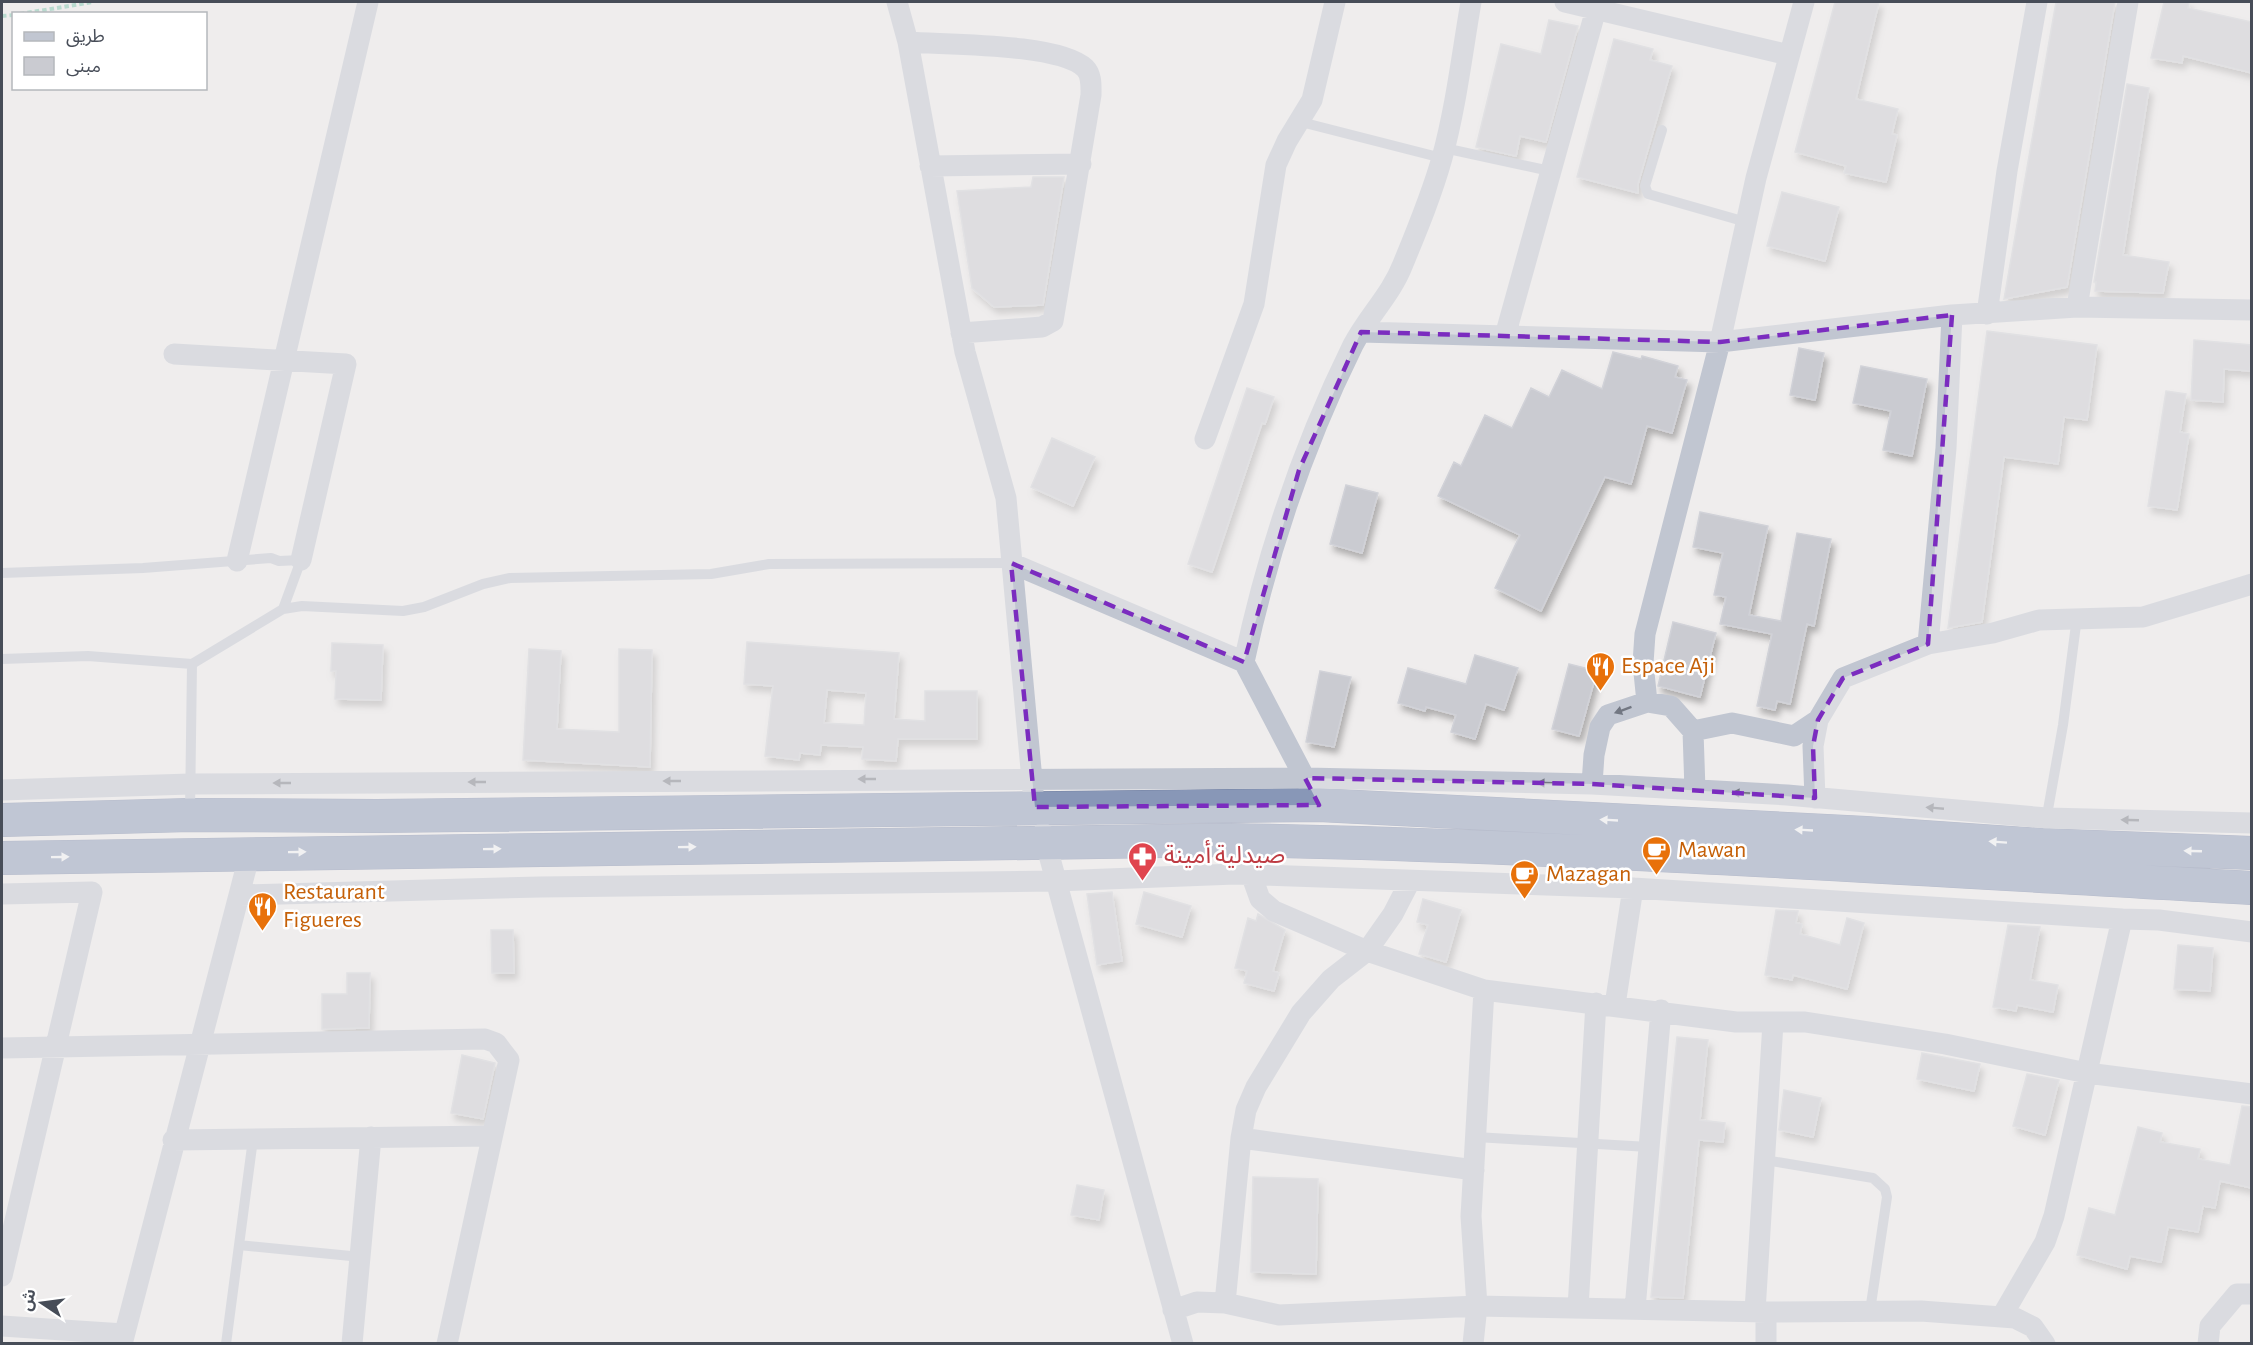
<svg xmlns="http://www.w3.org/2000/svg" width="2253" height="1345" viewBox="0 0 2253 1345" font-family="'Alegreya Sans','Noto Sans Arabic',sans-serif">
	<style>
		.building { fill: #cacbd1; stroke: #d1d2d8; stroke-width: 1.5; fill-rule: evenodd; filter: url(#shadow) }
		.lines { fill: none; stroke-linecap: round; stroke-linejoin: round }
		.highway-casing { stroke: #7482a3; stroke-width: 34 }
		.path { stroke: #79c4ac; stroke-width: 4; stroke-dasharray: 4.5 3; stroke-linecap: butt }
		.lane { stroke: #c1c6d1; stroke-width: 10 }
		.street { stroke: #c1c6d1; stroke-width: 21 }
		.highway { stroke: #8897b7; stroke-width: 33 }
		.oneway { fill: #727782 }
		.oneway2 { fill: #f3f5f8 }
		.marked { fill: none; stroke: #7b2cbf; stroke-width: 4.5; stroke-dasharray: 12 8; stroke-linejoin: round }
		.labels { text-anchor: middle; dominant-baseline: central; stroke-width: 5; stroke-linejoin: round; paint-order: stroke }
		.food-label { font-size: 24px; fill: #c56008; stroke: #fff; text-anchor: start }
		.health-label { font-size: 24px; fill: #be3a42; stroke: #fff; text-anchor: start }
	</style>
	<defs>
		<filter id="shadow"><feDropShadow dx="3.5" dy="6" stdDeviation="3" flood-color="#0004"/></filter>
	</defs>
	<rect width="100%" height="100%" fill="#efeded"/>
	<!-- building -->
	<path class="building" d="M1835 2H1879L1856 99 1898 109 1892 134 1897 135 1886 182 1844 173 1846 166 1795 152Z
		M2056 2H2115L2067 287 2004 299Z
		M2164 2H2189L2188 8 2252 22V73L2183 56 2182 63 2151 58Z
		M1549 20 1578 26 1546 142 1520 136 1516 156 1476 147 1501 44 1541 54Z
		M1614 39 1653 49 1650 60 1672 66 1638 184V193L1577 177Z
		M2127 84 2149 88 2123 255 2169 262 2163 293 2095 291 2096 282H2094Z
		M1033 177H1064L1043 305 994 307 972 288 957 191 1031 187Z
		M1782 192 1839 207 1825 261 1767 246Z
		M1987 331 2097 345 2087 420 2064 417 2058 464 2004 457 1982 622 1948 628Z
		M2194 340 2252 345 2250 371 2224 369 2223 402 2191 400Z
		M1799 348 1824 353 1815 400 1790 395Z
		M1613 352 1641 359 1642 356 1678 366 1675 377 1687 380 1672 433 1647 426 1631 484 1605 477 1541 611 1495 588 1520 535 1438 496 1454 462 1461 466 1485 415 1512 428 1531 388 1549 397 1562 370 1602 389Z
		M1861 366 1927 379 1912 456 1883 450 1891 411 1853 403Z
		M1247 388 1274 397 1265 424 1262 423 1212 572 1188 564Z
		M2166 391 2186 394 2180 432 2189 434 2177 510 2148 506Z
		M1052 438 1095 457 1073 506 1031 487Z
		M1346 485 1378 493 1362 553 1330 544Z
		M1700 512 1768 526 1749 615 1781 621 1797 533 1831 539 1814 626 1807 624 1790 704 1777 701 1775 710 1757 706 1772 634 1720 624 1726 597 1714 595 1723 553 1693 547Z
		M1673 622 1716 633 1700 697 1658 686Z
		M747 642 899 653 894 719 925 721V691H977V739H898L896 761 862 759 863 747 821 745 820 755 800 753 799 760 765 756 773 686 744 684ZM827 690 866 693 864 725 824 723Z
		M332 643 383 645 381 700 335 699 336 671H331Z
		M529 649 561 651 557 729 619 732V649L652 650 650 767 523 760Z
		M1475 655 1518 668 1504 710 1486 704 1475 739 1451 732 1456 715 1426 707 1425 711 1398 703 1408 668 1466 684Z
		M1569 664 1597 671 1579 736 1552 729Z
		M1320 671 1351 677 1334 747 1306 742Z
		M1112 892 1122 961 1097 965 1087 894Z
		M1144 892 1191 906 1182 937 1136 924Z
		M1423 899 1461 910 1446 962 1419 954 1428 925 1417 922Z
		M1776 910 1798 911 1796 923 1802 924 1800 934 1840 945 1847 918 1864 923 1847 989 1793 975 1792 980 1765 975Z
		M1258 914 1285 930 1273 971 1279 973 1274 991 1244 983 1247 971 1235 968 1248 918 1256 921Z
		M2008 925 2040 927 2030 980 2058 985 2053 1012 2017 1005 2016 1011 1993 1007Z
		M491 930H513L514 973H492Z
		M2178 945 2213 948 2210 991 2174 989Z
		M347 973H370L369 1028 322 1029V994H347Z
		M1677 1037 1708 1040 1700 1120 1725 1123 1723 1142 1699 1140 1683 1298 1651 1297Z
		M1922 1053 1980 1064 1974 1091 1917 1079Z
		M462 1055 495 1063 483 1119 451 1113Z
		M2027 1074 2059 1080 2045 1135 2013 1126Z
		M1784 1090 1821 1098 1813 1137 1779 1130Z
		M2242 1106 2252 1107V1188L2220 1181 2215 1208 2203 1206 2198 1232 2168 1227 2161 1262 2130 1256 2127 1269 2077 1255 2089 1208 2115 1215 2138 1127 2162 1133 2160 1142 2200 1149 2198 1159 2230 1165Z
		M1253 1177 1318 1179 1316 1274 1251 1272Z
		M1077 1185 1104 1190 1099 1220 1071 1215Z"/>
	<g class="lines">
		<defs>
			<path id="highway" d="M2 820 190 815 377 816 1319 805 1866 833 2042 845 2252 853
				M2 858 1230 840C1571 846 1911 869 2252 888"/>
		</defs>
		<!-- highway casing -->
		<use href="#highway" class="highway-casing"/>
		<!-- path -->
		<path class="path" d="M20 14 93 2
			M2 16 14 15"/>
		<!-- lane -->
		<path class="lane" d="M1301 122 1442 158
			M1662 130 1645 186 1648 194 1746 222
			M1444 148 1550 171
			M2 573 143 568 271 558 279 561 301 560 283 609
			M2 659 88 656 192 664
			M190 812 192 664 283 609 302 606 403 611 424 607 483 584 510 578 711 574 769 564 1011 563
			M2046 821 2063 725 2077 617
			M1476 1137 1649 1147
			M1765 1160 1873 1178 1885 1189 1887 1197 1870 1311
			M239 1245 361 1257
			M226 1344 253 1139"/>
		<!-- street -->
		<path class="street" d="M897 2 908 42 965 352 1006 498 1033 791
			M1565 2 1789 55
			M908 42C947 45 1058 43 1085 68 1092 75 1091 86 1091 95L1053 321 1042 327 961 333
			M930 166 1081 164
			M2077 307 2128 2
			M1987 314 2007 171 2037 2
			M1361 332 1720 342 1952 315 2077 307 2252 310
			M1505 336 1598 2
			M174 354 346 364 301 560
			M1205 439 1254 304 1276 165 1287 141 1312 100 1335 2
			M237 561 368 2
			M1011 563 1244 662 1310 788
			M1928 644 1946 448 1952 315
			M1244 662C1267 554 1304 444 1353 345 1368 316 1391 295 1403 264 1417 230 1432 194 1442 158 1456 107 1462 54 1471 2
			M1647 702 1643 663 1645 634 1720 342 1756 178 1804 2
			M1693 731 1732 723 1794 736 1818 720
			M1592 784 1594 755 1600 727 1608 715 1647 702 1671 706 1693 731 1695 790
			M2 790 190 784 1305 778 1592 784 1787 795 2047 818 2252 823
			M1815 798 1813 746 1818 720 1843 678 1928 644 1993 633 2039 620 2143 617 2252 584
			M1043 833 1183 1344
			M1251 874 1260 899 1274 911 1367 951 1484 990 1736 1022H1805L1945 1044 2087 1073 2252 1094
			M2 894 92 892 2 1276
			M241 895 540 887 1056 881 1235 874 1633 888 2122 919
			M1615 1005 1633 888
			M2 1048 485 1039 496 1043 509 1060 447 1344
			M1241 1138 1474 1170
			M173 1140 491 1136
			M1225 1303 1241 1138 1246 1110 1256 1087 1301 1013 1331 979 1367 951 1393 914 1410 881
			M1578 1308 1596 1003
			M1635 1309 1661 1010
			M1173 1310 1197 1302 1225 1303 1279 1315 1477 1306 1766 1312 1921 1311 2015 1318 2033 1327 2045 1344
			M1755 1311 1773 1023
			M2002 1316 2045 1242 2054 1216 2122 919 2159 920 2252 932
			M2 1326 124 1334
			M122 1344 250 853
			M352 1344 371 1137
			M1473 1344 1477 1306 1471 1216 1484 990
			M1766 1344V1312
			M2208 1344 2210 1326 2237 1294H2252"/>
		<!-- highway -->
		<use href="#highway" class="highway"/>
	</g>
	<!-- one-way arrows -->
	<defs><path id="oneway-solid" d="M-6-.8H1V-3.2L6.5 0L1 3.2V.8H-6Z" transform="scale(1.5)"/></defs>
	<g class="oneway">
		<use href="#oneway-solid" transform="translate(1623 710) rotate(160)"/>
		<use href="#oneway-solid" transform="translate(867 779) rotate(180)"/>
		<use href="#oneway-solid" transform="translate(672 781) rotate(180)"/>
		<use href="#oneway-solid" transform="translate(477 782) rotate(180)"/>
		<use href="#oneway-solid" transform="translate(282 783) rotate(180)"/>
		<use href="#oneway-solid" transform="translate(1546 783) rotate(-179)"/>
		<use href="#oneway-solid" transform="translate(1741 793) rotate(-177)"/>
		<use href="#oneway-solid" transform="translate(1935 808) rotate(-175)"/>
		<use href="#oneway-solid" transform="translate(2130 820) rotate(-178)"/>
	</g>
	<g class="oneway2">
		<use href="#oneway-solid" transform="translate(1609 820) rotate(-177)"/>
		<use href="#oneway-solid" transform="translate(1804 830) rotate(-177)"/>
		<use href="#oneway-solid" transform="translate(1998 842) rotate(-176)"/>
		<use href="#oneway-solid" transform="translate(687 847) rotate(-1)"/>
		<use href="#oneway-solid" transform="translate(492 849) rotate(-1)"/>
		<use href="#oneway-solid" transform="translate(2193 851) rotate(-178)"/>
		<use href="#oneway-solid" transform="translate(297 852) rotate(-1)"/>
		<use href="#oneway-solid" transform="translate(60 857) rotate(-1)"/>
	</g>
	<!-- marked area -->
	<path d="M0 0H2253V1345H0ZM1952 315 1928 644 1843 678 1818 720 1813 746 1815 798 1592 784 1305 778 1319 805 1035 807 1011 563 1244 662 1299 470 1361 332 1720 342Z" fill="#efeded" fill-opacity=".55" fill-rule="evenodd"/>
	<path class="marked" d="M1952 315 1928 644 1843 678 1818 720 1813 746 1815 798 1592 784 1305 778 1319 805 1035 807 1011 563 1244 662 1299 470 1361 332 1720 342Z"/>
	<!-- icons -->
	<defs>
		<symbol id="restaurant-pin" viewBox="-11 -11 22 30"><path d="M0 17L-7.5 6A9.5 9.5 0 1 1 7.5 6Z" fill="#e8710a" stroke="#fff"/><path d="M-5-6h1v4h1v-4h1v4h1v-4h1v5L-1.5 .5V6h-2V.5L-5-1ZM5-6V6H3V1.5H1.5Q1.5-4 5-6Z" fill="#fff"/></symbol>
		<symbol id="cafe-pin" viewBox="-11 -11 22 30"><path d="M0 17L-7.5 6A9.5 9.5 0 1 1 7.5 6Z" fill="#e8710a" stroke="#fff"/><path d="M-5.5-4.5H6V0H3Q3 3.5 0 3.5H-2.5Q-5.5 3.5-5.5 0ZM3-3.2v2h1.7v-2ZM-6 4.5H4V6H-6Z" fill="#fff"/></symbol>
		<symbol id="pharmacy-pin" viewBox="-11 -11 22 30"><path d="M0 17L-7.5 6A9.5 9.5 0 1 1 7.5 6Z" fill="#e0444e" stroke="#fff"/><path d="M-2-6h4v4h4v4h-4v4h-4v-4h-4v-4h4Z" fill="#fff"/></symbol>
	</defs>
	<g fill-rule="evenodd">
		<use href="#restaurant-pin" x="1584" y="650" width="33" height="45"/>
		<use href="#cafe-pin" x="1640" y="834" width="33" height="45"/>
		<use href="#pharmacy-pin" x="1126" y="840" width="33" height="45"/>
		<use href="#cafe-pin" x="1508" y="858" width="33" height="45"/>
		<use href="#restaurant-pin" x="246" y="890" width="33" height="45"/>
	</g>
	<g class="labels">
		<!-- food labels -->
		<g class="food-label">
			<text x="1621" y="666">Espace Aji</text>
			<text x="1678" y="850">Mawan</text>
			<text x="1546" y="874">Mazagan</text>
			<text x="283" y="892">Restaurant<tspan x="283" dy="28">Figueres</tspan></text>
		</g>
		<!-- health labels -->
		<g class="health-label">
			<text x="1164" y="856">صيدلية أمينة</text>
		</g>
	</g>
	<!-- border -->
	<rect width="2253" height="1345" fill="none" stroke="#474d58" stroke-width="6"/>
	<!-- legend -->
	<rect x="12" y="12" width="195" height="78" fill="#ffffff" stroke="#b5b8bc" stroke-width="1.5"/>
	<rect x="24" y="32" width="30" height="9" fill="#c1c6d1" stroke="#b5b8bc" stroke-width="1.5"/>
	<text x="66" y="42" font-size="18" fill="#474d58">طريق</text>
	<rect x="24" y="57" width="30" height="18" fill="#cacbd1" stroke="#b5b8bc" stroke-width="1.5"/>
	<text x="66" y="72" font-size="18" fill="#474d58">مبنى</text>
	<!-- north arrow -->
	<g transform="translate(42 1303) rotate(283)" stroke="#ffffff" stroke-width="4.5" paint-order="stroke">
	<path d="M0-4.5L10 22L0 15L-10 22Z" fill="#474d58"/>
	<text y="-9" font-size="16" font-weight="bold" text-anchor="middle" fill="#474d58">ش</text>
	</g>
</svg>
